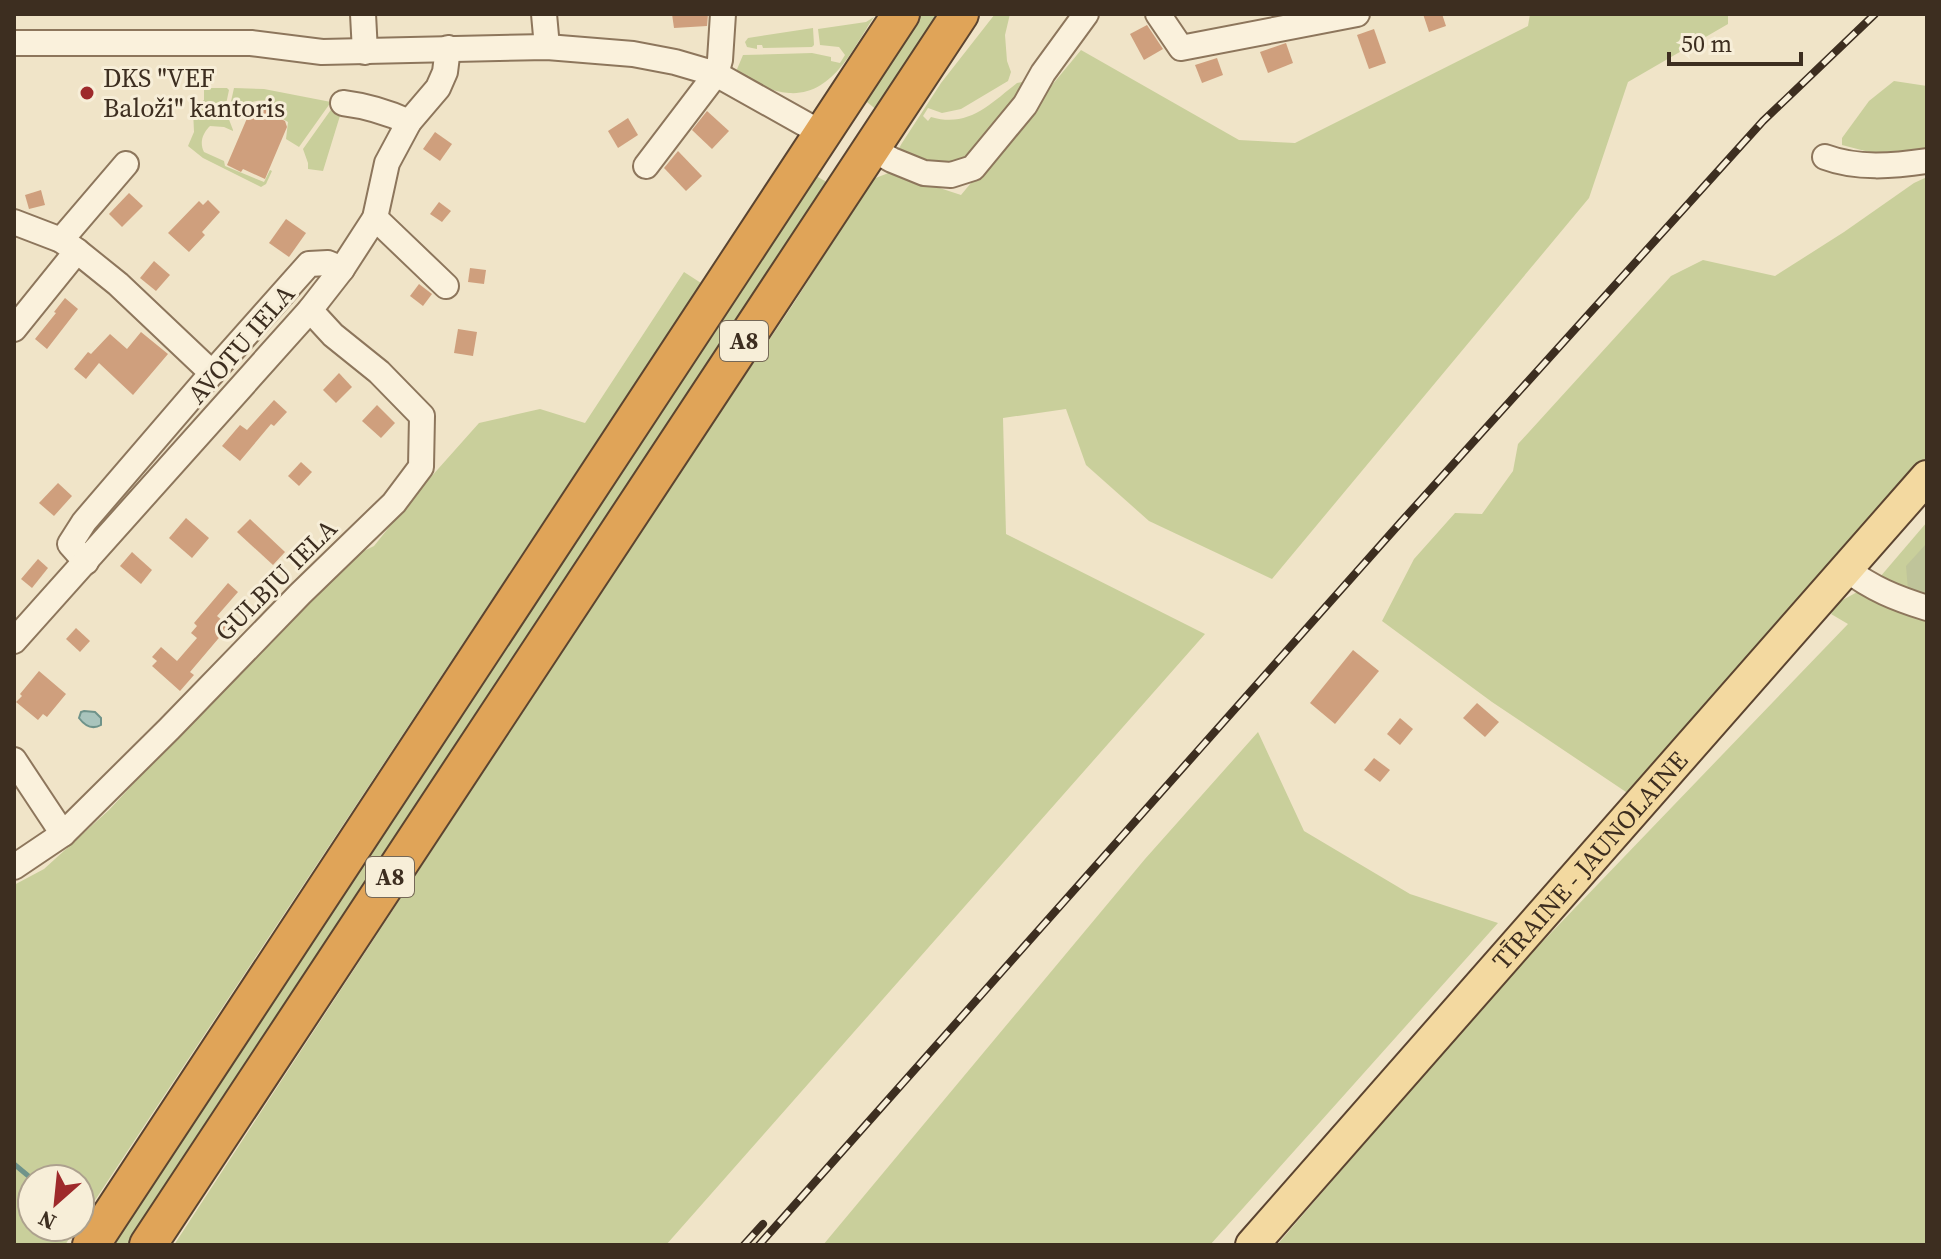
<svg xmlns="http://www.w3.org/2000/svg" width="1941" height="1259" font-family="'Source Serif 4',serif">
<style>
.green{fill:#c9cf9b}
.cemetery{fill:#bfc49a}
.water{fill:#a9c4bc;stroke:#6f938a;stroke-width:2}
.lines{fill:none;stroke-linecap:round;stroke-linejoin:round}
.stream{stroke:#6f938a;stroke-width:5}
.building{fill:#cf9f7d}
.minor-casing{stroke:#8d765c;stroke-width:28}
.major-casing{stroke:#5b4430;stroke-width:36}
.highway-casing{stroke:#5b4430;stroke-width:40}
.minor{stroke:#faf1dc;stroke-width:24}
.major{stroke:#f3d9a0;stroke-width:32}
.highway{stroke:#e0a458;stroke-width:36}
.rail-casing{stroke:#3d2e20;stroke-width:8}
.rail{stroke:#f7eed8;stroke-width:5;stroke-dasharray:15;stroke-linecap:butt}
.poi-dot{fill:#9e2a2b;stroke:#f7eed8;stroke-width:3}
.labels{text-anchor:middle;stroke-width:6;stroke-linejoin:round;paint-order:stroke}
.shield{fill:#f7eed8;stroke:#756857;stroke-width:2}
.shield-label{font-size:24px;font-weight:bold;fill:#3d2e20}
.poi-label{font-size:26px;fill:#3d2e20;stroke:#f7eed8;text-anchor:start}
.street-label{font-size:26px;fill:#3d2e20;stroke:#f7eed8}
</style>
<rect width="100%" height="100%" fill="#f0e4c8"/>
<!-- green -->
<g class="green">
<polygon points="917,14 942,14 878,111 862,98"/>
<path d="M 995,14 L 1010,14 L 1005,35 L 1007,61 L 1011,72 L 1008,81 L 961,109 L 942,113 L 928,108 L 923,116 L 928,121 L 931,117 C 968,128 989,105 1017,83 L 1022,82 L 1028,85 L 967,160 L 941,167 L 905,157 L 898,150 L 902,143 L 941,83 Z"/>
<polygon points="1530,14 1728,14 1728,24 1628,82 1589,198 1272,579 1149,521 1086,465 1066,409 1003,418 1006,534 1205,634 666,1245 174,1245 661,500 792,306 873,179 891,172 961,195 1081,50 1239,140 1295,143 1528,26"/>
<path d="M 874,17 C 853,48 833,96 789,93 C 771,92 751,81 735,74 L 743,55 L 812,53 L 831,57 L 831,61 L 840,63 L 845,55 L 839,47 L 820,45 L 818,29 L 866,22 Z"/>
<polygon points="813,28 814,45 812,47 763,48 762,45 757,45 757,49 747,47 745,42 748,38"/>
<polygon points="1894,81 1927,86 1927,151 1914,157 1869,152 1842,145 1842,138 1869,101"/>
<path d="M 204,88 L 227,88 L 229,90 L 225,109 L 233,130 L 233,131 L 224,127 L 210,126 C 203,133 199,142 204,152 L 224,161 L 225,166 L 264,182 L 270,170 L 272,171 L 266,184 L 261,187 L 203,158 L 188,146 L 194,132 L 193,110 L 204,100 Z"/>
<path d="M 234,88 L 264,89 L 331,102 L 299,147 L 286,139 L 288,122 L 271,112 L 269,101 C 258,100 249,100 244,111 L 231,108 L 230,106 Z"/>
<polygon points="335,104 343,106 323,171 308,169 308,163 303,149"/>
<polygon points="816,176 825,181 829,188 131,1245 108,1245 809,178"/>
<polygon points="1927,177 1927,458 1629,794 1492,702 1382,621 1414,559 1455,513 1482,514 1513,471 1518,444 1671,276 1703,260 1775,276 1844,232 1914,183"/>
<polygon points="684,272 701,283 80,1223 80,1179 32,1179 32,1227 77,1227 65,1245 14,1245 14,885 44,869 109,810 280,626 329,568 374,546 414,496 479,423 540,409 585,423"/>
<polygon points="1927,522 1927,596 1908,590 1880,577"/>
<polygon points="1859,591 1927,614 1927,1245 1277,1245 1497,989 1848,624 1831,614 1839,602"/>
<polygon points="1258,732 1304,831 1410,894 1498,923 1210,1245 823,1245 1145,859"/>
</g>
<!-- cemetery -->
<polygon class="cemetery" points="1927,543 1927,596 1908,590 1906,566"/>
<!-- water -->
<path class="water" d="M 84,711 L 95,712 L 101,718 L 101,725 C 92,730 85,726 79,718 L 81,712 Z"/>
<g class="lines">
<!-- stream -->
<polyline class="stream" points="14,1164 32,1179"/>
</g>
<!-- building -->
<g class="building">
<polygon points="672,14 708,14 707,26 674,28"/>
<polygon points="1423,14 1442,14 1446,26 1429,32"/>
<polygon points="1147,25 1163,49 1144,60 1130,34"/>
<polygon points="1374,29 1386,63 1369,69 1357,35"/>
<polygon points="1286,43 1293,63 1268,73 1260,52"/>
<polygon points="1217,58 1223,75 1202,83 1195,65"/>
<polygon points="259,103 268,107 271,114 285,121 287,127 265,179 243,169 241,172 227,165 248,116 250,107"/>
<polygon points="707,111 729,131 712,149 692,130"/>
<polygon points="628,118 638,135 618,148 608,131"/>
<polygon points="435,132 452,144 440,161 423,149"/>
<polygon points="678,151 702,176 686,191 664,168"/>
<polygon points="41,190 45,205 29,209 25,195"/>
<polygon points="129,193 143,206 122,227 109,214"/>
<polygon points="208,200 220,212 202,232 205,235 189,252 168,233 199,201 203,205"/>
<polygon points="439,202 451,211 442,222 430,214"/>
<polygon points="286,219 306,233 289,257 269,243"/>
<polygon points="154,261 170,275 156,291 140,278"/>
<polygon points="470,268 486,270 484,284 468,282"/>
<polygon points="419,284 432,294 423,306 410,296"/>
<polygon points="65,298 78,309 47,349 35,339 56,313 54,312"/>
<polygon points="458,329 477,332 473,356 454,353"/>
<polygon points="141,332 168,354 133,395 99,363 86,379 74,369 88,352 91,354 110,334 127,349"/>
<polygon points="339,373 352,387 336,403 323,390"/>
<polygon points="274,400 287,412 274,426 271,424 240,461 222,446 240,425 247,430"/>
<polygon points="377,405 395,423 381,438 362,421"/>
<polygon points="301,462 312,472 299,486 288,476"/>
<polygon points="58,483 72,496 54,516 39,503"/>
<polygon points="186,518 209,538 192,558 169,538"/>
<polygon points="250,519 285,552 273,565 237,532"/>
<polygon points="132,552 152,570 141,584 120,566"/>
<polygon points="38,559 48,568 32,588 21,579"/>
<polygon points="228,583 238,592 217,616 229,626 190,672 194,675 180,691 152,666 157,661 152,657 161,647 177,661 197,638 191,633 197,626 194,623"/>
<polygon points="76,628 90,641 80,652 66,639"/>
<polygon points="1353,650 1379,671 1335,724 1310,703"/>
<polygon points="39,671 66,694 47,717 43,714 38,720 16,702 22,696 20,694"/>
<polygon points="1477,703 1499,722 1485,737 1463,718"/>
<polygon points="1400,718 1413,729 1400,745 1387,734"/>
<polygon points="1374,758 1390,770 1380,782 1364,770"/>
</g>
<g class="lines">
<!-- minor casing -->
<g class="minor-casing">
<g id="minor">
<polyline points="363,14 365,52"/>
<polyline points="544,14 547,47"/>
<polyline points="1158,14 1181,48 1357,14"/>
<polyline points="14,43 251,43 322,52 547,47 633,54 675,62 716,74 823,134"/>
<path d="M 343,103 C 367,106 387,112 409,122"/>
<polyline points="872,149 892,160 924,173 951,175 973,168 1025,105 1043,73 1086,14"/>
<path d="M 1825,157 C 1857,169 1893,166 1927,161"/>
<polyline points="646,166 716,74 720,60 723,14"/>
<polyline points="375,218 446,286"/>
<polyline points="14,222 61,240 77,251 118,284 212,373"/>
<polyline points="61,240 126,164"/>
<polyline points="14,329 77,251"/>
<polyline points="86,562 70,544 84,522 212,373 309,264 328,263 342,269"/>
<path d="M 1846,569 C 1873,589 1895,598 1927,608"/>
<polyline points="14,641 310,310 342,269 375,218 387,163 409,122 438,88 445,72 448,48"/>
<polyline points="14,760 63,834"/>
<polyline points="14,867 63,834 169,729 300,594 394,503 421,467 422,416 379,372 333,335 310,310"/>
</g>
</g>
<!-- major casing -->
<g class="major-casing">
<g id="major">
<path id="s1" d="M 1252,1245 L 1927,477"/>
</g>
</g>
<!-- highway casing -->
<g class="highway-casing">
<g id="highway">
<polyline points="91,1245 901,14"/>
<polyline points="148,1245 960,14"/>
</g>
</g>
<!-- minor -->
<use href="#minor" class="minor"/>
<!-- major -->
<use href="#major" class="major"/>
<!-- highway -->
<use href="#highway" class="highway"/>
<!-- rail casing -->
<g class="rail-casing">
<g id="rail">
<polyline points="744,1245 763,1224"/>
<polyline points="759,1245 1401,522 1763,121 1875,14"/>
</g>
</g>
<!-- rail -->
<use href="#rail" class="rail"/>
</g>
<!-- markers -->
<circle class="poi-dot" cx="87" cy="93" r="8"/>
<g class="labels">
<!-- shield labels -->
<g class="shield">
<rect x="720" y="321" width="48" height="40" rx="6"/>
<rect x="366" y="857" width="48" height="40" rx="6"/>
</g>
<g class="shield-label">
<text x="744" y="349">A8</text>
<text x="390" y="885">A8</text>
</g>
<!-- poi labels -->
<g class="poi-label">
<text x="103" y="87">DKS "VEF<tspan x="103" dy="30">Baloži" kantoris</tspan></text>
</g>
<!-- street labels -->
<g class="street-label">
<text transform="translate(241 344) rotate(-49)" y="9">AVOTU IELA</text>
<text transform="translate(276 580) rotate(-45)" y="9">GULBJU IELA</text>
<text dy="9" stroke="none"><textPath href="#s1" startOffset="512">TĪRAINE - JAUNOLAINE</textPath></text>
</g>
</g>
<!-- border -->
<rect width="1941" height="1259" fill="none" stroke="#3d2e20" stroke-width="32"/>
<!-- north arrow -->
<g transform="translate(56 1203) rotate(207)"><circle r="38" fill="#f7eed8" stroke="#ada18e" stroke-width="2"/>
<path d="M0-6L14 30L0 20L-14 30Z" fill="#9e2a2b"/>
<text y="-12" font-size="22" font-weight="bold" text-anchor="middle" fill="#3d2e20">N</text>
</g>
<!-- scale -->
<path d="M1669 52v12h132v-12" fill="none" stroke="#3d2e20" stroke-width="4"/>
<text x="1681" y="52" font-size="24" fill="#3d2e20" stroke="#f7eed8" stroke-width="6" paint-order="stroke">50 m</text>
</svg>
